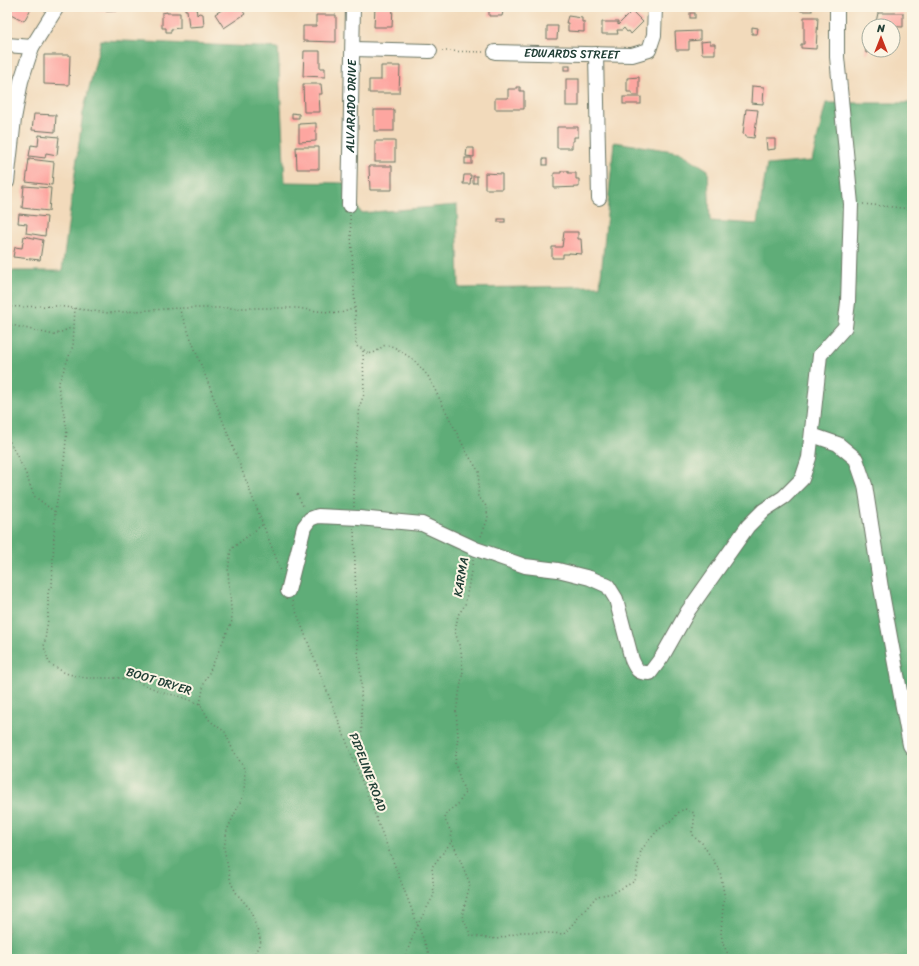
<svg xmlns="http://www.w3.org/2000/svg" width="919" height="966" font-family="Sriracha,sans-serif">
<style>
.forest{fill:#5ead78;stroke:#3e7556}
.building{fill:#fda6a0}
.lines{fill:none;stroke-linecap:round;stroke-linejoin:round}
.minor-casing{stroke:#697463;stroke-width:16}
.path{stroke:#697463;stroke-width:1.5;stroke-dasharray:1 3;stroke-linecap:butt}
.minor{stroke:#fff;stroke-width:14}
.labels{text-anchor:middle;stroke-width:4;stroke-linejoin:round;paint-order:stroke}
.street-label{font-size:12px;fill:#1f3d34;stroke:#fcf5e5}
</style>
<rect width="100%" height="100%" fill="#fcf5e5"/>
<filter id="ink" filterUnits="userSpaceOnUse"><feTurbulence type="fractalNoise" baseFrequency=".025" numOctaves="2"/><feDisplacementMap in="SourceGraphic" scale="8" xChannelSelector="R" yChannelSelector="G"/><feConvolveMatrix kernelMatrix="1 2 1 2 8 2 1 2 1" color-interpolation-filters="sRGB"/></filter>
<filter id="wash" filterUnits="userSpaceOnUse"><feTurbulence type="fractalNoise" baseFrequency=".012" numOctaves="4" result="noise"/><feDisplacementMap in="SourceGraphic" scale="16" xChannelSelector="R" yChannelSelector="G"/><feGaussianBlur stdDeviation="0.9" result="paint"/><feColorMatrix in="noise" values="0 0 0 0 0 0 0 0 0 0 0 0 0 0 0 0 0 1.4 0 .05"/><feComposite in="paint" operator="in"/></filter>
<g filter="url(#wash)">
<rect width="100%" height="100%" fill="#f2dabb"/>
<!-- forest -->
<polygon class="forest" points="101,40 278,48 285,182 344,183 361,213 457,205 459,288 600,286 614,142 680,152 708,170 710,221 757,224 767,165 812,161 826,103 912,103 912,959 7,959 7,271 62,271 83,113"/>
<g id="blocks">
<!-- building -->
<g class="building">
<polygon points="8,7 32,7 24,21 7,12"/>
<polygon points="93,7 116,7 116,11 93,10"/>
<polygon points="185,7 196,7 197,15 199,13 203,14 204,26 189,27 187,10 185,10"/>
<polygon points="229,7 240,7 245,14 224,28 215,14 225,8 226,10"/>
<polygon points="375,7 393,7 392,27 374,27"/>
<polygon points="489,7 504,7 502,16 489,16"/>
<rect x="711" y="7" width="14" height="3"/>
<rect x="801" y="7" width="11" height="4"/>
<polygon points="632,11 643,22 631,34 629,31 627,32 624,28 622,30 617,30 618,34 602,34 602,22 618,22 618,25"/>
<polygon points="167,12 167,13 180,13 180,28 171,29 171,32 166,32 166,28 162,28 162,13"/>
<rect x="690" y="13" width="5" height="5"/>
<polygon points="878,13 903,13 903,27 878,26 878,22 876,22"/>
<polygon points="316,15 336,15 336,42 303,41 303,26 316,26"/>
<polygon points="568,16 582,18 582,22 584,22 584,32 568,31 568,23 566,23"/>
<polygon points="804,17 818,17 816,49 801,48 801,44 804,44"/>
<polygon points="547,26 558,26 557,39 547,39"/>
<polygon points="752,27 758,28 757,34 752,34"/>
<polygon points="700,31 700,40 689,41 689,50 676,50 675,32"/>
<polygon points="710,41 710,44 715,44 715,54 702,54 701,42"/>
<polygon points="865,47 869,47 869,52 866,53"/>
<polygon points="877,50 884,50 883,54 876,53"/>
<polygon points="304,51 320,51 320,68 325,68 325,77 303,76"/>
<polygon points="44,55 70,55 69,85 44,84"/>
<polygon points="381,66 400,66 399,93 369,93 369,80 381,80"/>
<rect x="564" y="66" width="6" height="4"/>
<polygon points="639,77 639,95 632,95 632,92 627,92 627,78"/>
<rect x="566" y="79" width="13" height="27"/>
<polygon points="303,84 321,84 322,94 319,94 320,112 304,112"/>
<polygon points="752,86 764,87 763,104 751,103"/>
<polygon points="516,87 520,87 520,91 524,91 524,109 495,109 495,98 508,98 508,89 516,89"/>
<rect x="623" y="97" width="18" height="7"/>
<polygon points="746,109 758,110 754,138 746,137 746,135 743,134"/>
<rect x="374" y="110" width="20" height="21"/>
<polygon points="292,113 299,114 299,118 292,118"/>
<polygon points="34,114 56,115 55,132 32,130"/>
<polygon points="316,123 316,141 299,142 299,124"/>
<polygon points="557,127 578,127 578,137 574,137 574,141 572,141 572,148 557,148"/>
<polygon points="39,135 59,137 57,155 46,153 45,158 29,156 31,145 38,146"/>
<polygon points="766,139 775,139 775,149 767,150"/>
<rect x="375" y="141" width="20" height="21"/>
<polygon points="296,147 319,147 319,169 297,169"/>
<polygon points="467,148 474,148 474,157 466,156"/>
<rect x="465" y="158" width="7" height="6"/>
<polygon points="29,159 54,162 52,185 26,182"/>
<rect x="543" y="159" width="4" height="6"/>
<polygon points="369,166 392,166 392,190 370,190"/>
<polygon points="561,171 568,171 568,173 576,173 576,179 579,179 579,187 554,188 554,173 561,173"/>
<polygon points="485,173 502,174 502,189 485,189"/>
<polygon points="464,175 471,175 470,184 463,184"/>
<rect x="473" y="176" width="4" height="7"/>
<polygon points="24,186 51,188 49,211 22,208"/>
<polygon points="19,214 47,217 45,236 26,233 27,224 18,223"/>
<rect x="498" y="219" width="7" height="3"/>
<polygon points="564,232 578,232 578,239 581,239 582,254 569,253 569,254 563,254 563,258 552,258 552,247 562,247"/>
<polygon points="24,236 43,240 40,260 13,257 15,247 22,248"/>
</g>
</g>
</g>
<g filter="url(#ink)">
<use href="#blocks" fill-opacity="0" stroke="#697463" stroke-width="1"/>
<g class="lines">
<!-- minor casing -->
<g class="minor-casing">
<g id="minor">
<polyline points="7,45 32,47"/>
<polyline points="353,49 430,51"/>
<path id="s1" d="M 495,52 L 632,55 L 649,50 L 654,35 L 655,7"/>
<polyline points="596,54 599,198"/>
<polyline points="7,182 14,119 21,81 32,47 57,7"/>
<path id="s2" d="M 349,205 L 353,7"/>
<polyline points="812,435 838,444 856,459 865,485 881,588 910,745 912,748"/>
<path d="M 288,591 L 304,527 L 310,519 L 318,516 L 359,518 L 422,524 L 476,549 L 525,566 L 558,570 L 590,578 L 608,586 L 616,599 L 632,660 C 637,671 638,673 650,673 L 662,657 L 688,611 L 748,526 L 764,510 L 784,497 L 802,479 L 809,458 L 820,355 L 845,327 L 848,302 L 851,204 L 837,57 L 837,7"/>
</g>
</g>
<!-- path -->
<g class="path">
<polyline points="442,51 484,52"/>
<polyline points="863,204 912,209"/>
<polyline points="350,215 355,308 356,346 363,349 368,354 376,352 383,346 387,345 394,347 414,360 428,376 467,453 479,472 478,496 486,506 488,518 480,539"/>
<polyline points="7,307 57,306 108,313 179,308 297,308 317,311 341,313 355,308"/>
<polyline points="179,308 281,571"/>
<polyline points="7,324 54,335 73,327"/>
<polyline points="7,439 10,442 26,474 34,496 55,512 52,585 48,591 48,619 44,647 49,663 65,673 85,678 120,678 135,681 164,693 179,696 200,704 210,721 225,732 232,748 245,770 244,794 227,830 224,848 231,883 237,894 250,909 261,941 252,959"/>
<polyline points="297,494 304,508"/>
<polyline points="354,507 354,466 360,405 364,394 363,349"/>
<polyline points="55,512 64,462 67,429 58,385 73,346 75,308"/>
<polyline points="354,528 357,641 361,678 362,749 355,760"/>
<polyline points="292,601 431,959"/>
<polyline points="200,704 204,684 232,621 228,571 231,549 262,525"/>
<polyline points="452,841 470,884 462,916 471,936 497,939 521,932 535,932 564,934 597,896 613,893 635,881 641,850 657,831 673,819 680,811 685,809 694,813 694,823 692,832 694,837 702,843 720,871 724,894 721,933 723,944 728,954 729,959"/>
<polyline points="404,959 418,924 434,895 432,867 452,841 451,832 445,820 446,813 458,804 465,793 455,764 458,736 456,712 463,671 461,651 455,632 458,615 465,605 473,560"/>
</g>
<!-- minor -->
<use href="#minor" class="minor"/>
</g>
</g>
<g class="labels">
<!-- street labels -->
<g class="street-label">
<text dy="4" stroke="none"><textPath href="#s1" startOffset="77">EDWARDS STREET</textPath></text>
<text dy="4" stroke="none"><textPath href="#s2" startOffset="99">ALVARADO DRIVE</textPath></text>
<text transform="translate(461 577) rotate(-80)" y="4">KARMA</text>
<text transform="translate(159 681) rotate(17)" y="4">BOOT DRYER</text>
<text transform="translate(368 772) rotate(69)" y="4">PIPELINE ROAD</text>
</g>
</g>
<!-- margin -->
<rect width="919" height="966" fill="none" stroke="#fcf5e5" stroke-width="24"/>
<!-- north arrow -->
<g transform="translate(881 38)"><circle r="19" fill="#fcf5e5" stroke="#a4ab9e"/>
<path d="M0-3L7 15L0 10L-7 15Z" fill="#c8321e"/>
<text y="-6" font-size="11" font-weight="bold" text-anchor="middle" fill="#1f3d34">N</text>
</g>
</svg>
